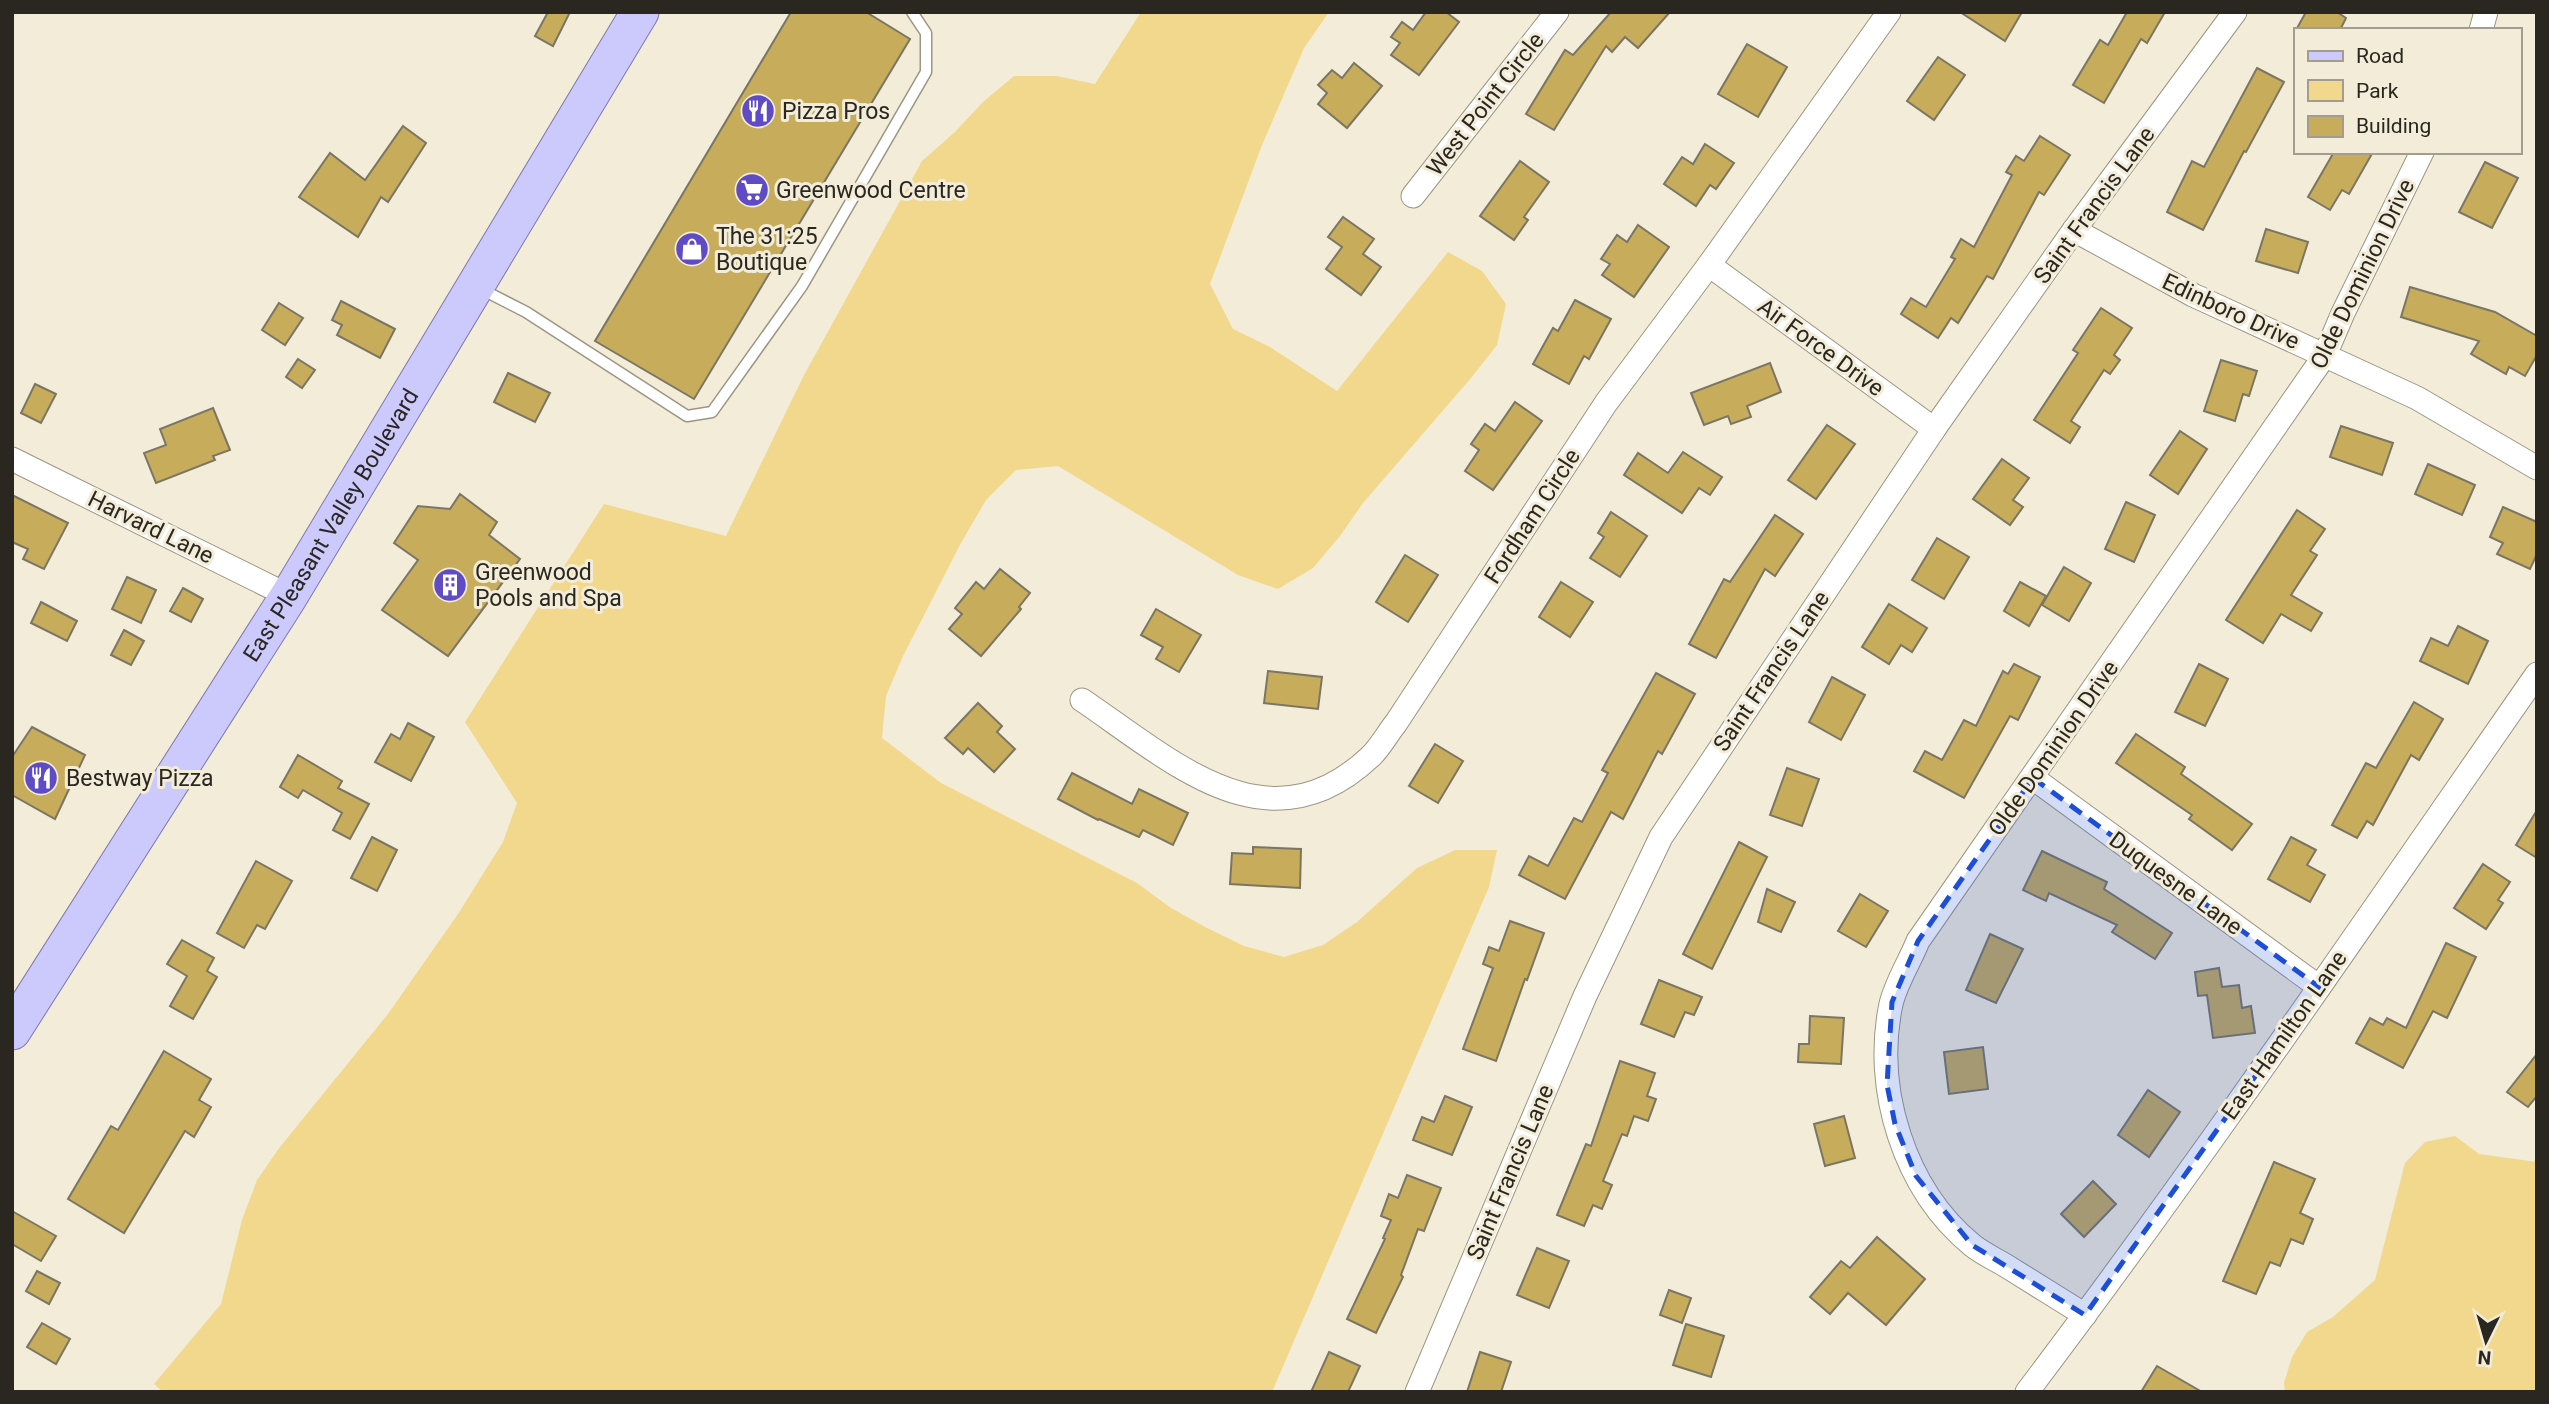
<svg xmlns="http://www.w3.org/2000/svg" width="2549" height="1404" font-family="Roboto,sans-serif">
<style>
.green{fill:#f2d88c}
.building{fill:#c6ac5b;stroke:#7b7664;stroke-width:2}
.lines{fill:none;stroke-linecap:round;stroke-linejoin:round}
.service-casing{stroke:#9b9583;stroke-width:13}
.minor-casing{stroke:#9b9583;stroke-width:25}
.primary-casing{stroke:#7d79ae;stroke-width:39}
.service{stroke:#fff;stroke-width:10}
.minor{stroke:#fff;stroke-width:23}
.primary{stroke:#ccc9fc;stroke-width:37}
.marked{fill:#1d4ed8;fill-opacity:0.2;stroke:#1d4ed8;stroke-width:5;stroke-dasharray:14 9;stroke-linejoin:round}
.labels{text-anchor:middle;stroke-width:6;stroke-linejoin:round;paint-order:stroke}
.street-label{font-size:23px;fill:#2a2720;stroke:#f2ecd8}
.poi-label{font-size:23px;fill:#2a2720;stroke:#f2ecd8;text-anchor:start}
</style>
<rect width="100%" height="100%" fill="#f2ecd8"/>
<!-- green -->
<g class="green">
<polygon points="1141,12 1329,12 1304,48 1262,145 1210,284 1233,329 1270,347 1337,391 1448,252 1482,271 1506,304 1497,345 1471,378 1363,503 1340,536 1313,568 1278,589 1238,575 1058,466 1016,470 986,500 961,543 903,656 886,696 882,738 941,783 1137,883 1171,908 1207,928 1244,946 1284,957 1323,945 1357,922 1417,868 1455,850 1497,850 1489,887 1272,1392 163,1392 154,1384 221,1304 242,1220 257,1180 280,1147 388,1014 458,914 503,842 517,803 465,722 604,504 726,536 803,377 922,161 955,132 983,102 1014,76 1056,76 1095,84"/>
<polygon points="2455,1136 2479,1154 2537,1162 2537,1392 2285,1392 2284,1383 2292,1357 2307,1332 2333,1317 2375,1280 2405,1163 2425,1142"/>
</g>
<!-- building -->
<g class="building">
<polygon points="548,12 570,12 553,46 535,36"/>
<polygon points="791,12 866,12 910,39 694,399 595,341"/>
<polygon points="1426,12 1446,12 1459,22 1419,75 1391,55 1400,43 1391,37 1402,22 1413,30"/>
<polygon points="1611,12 1670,12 1638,48 1625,37 1612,52 1606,46 1554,130 1526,114 1565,50 1573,55"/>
<polygon points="1960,12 2022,12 2005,41"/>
<polygon points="2127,12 2165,12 2147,43 2141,39 2104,103 2073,85 2100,40 2108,45"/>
<polygon points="2306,12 2337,12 2346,18 2340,30 2296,30"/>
<polygon points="1747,44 1787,67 1758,117 1718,94"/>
<polygon points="1938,57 1965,75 1934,120 1907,101"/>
<polygon points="1354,63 1382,86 1347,128 1318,104 1327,93 1318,85 1332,70 1342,78"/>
<polygon points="2257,68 2284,82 2246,152 2244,151 2203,230 2167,212 2192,161 2204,167"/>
<polygon points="403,126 426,143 388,202 381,197 358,237 299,197 330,153 365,180"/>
<polygon points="2040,136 2070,155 2044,195 2039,192 1993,279 1987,276 1958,323 1951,318 1938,338 1901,314 1911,298 1926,307 1955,259 1951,257 1961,239 1974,247 2012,175 2006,172 2016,156 2024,161"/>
<polygon points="1705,144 1734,163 1716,189 1710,185 1696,206 1664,184 1682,157 1693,164"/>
<polygon points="2334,152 2373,152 2349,194 2342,190 2330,210 2308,197"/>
<polygon points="1520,161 1549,182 1524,217 1528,220 1514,240 1480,216"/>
<polygon points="2485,162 2518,178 2492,228 2459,212"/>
<polygon points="1343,217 1374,239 1363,254 1381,267 1361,295 1326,269 1342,247 1328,237"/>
<polygon points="1638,225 1669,247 1634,297 1602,275 1610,264 1601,259 1617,235 1627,242"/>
<polygon points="2266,229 2308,242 2298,273 2256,261"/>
<polygon points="2410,287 2495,312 2537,336 2537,355 2525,376 2509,367 2506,374 2471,354 2479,341 2401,317"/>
<polygon points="1575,300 1611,319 1589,359 1584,356 1569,384 1533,364 1553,328 1558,331"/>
<polygon points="341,301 395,329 380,358 337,335 342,325 332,320"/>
<polygon points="279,303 303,318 285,345 262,330"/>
<polygon points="2101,308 2132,328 2114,355 2120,360 2110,374 2104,370 2071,421 2080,427 2070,443 2034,420 2078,353 2073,350"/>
<polygon points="298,359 315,370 302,388 286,377"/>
<polygon points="2221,360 2257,371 2249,396 2243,394 2235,421 2204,411"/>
<polygon points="1770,363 1781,392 1747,406 1751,417 1731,424 1728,416 1704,425 1691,393"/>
<polygon points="508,373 550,393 535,422 494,402"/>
<polygon points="35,384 56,394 41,423 21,413"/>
<polygon points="1515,402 1542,421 1493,490 1465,471 1479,450 1471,444 1485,424 1495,431"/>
<polygon points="213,408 230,450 213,456 215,460 156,483 144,453 166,445 160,429"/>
<polygon points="1827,425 1855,444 1816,499 1788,480"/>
<polygon points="2341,426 2393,443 2382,475 2330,457"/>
<polygon points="2180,431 2207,449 2178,494 2150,475"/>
<polygon points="1683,452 1722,477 1710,495 1699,488 1682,513 1624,475 1638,453 1668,473"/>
<polygon points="2002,459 2029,478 2013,500 2023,507 2010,525 1973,499"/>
<polygon points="2428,464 2475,485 2462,515 2415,494"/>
<polygon points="460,494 497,522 489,535 520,559 448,656 382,610 418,560 394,543 418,506 450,509"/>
<polygon points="12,495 68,523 44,569 23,559 28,549 12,542"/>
<polygon points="2126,502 2155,515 2134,562 2105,549"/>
<polygon points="2503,507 2537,522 2537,554 2530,569 2497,554 2503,543 2490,537"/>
<polygon points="2297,510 2325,529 2310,551 2317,555 2291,595 2322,613 2311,631 2281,614 2263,643 2226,620"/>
<polygon points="1611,512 1647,536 1620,577 1590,558 1604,537 1598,533"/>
<polygon points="1775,515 1803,534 1775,576 1765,569 1716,658 1689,644 1724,579 1730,582"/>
<polygon points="1937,538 1969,557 1944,599 1912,580"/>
<polygon points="1405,555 1438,575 1408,622 1376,602"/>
<polygon points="2064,567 2091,583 2069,621 2042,605"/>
<polygon points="1000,569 1030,593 1019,607 1021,609 981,656 949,629 962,614 955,608 976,582 984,589"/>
<polygon points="127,577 156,590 141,623 112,609"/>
<polygon points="1561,582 1593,602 1570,637 1539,617"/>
<polygon points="2020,582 2046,596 2029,626 2004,611"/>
<polygon points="183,588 203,599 191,622 170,611"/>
<polygon points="41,602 77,621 67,641 31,623"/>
<polygon points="1889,604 1927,628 1912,652 1901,645 1889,664 1862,647"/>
<polygon points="1156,609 1201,635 1179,672 1156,659 1163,647 1141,635"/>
<polygon points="2458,626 2488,641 2468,684 2420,661 2431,638 2448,646"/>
<polygon points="124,630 144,641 131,665 111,655"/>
<polygon points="2014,664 2040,677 2018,720 2010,716 1964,798 1914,771 1925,751 1942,760 1964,720 1976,726 2003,671 2008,674"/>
<polygon points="2199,664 2228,679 2205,726 2175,712"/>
<polygon points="1268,671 1322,677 1318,709 1264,703"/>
<polygon points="1656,673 1695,694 1662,754 1658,751 1623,819 1611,812 1565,899 1519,875 1529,856 1548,866 1574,818 1582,822 1608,773 1602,770"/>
<polygon points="1832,677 1865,695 1841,740 1809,722"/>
<polygon points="2414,702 2443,719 2419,760 2411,755 2373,825 2367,821 2357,838 2332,825 2366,763 2376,768"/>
<polygon points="978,703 1002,726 997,732 1015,749 994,772 968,748 963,754 945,738"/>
<polygon points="408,723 434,737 411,781 375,762 391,734 400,739"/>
<polygon points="32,727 85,755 55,819 12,795 12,757"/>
<polygon points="2136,734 2185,767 2181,774 2252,824 2232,850 2189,819 2192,815 2116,763"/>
<polygon points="1435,744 1463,761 1438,803 1409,786"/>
<polygon points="298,755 342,781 338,788 369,804 350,839 333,830 342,813 303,790 298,798 280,787"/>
<polygon points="1787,768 1819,779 1802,826 1770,815"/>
<polygon points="1072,773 1132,804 1139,789 1188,813 1173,845 1143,830 1139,837 1099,819 1098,820 1058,799"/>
<polygon points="2537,810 2537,858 2516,845"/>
<polygon points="372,837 397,850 377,891 351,878"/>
<polygon points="2291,837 2316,850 2307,865 2325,875 2310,902 2268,879"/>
<polygon points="1739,842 1767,857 1712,969 1683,954"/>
<polygon points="1253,847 1301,849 1300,888 1230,884 1232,853 1253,854"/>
<polygon points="2042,851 2107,882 2104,889 2172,933 2155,959 2112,932 2117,925 2049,893 2046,901 2023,890"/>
<polygon points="256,861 292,881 265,929 257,925 244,948 217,933"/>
<polygon points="2483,864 2510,882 2498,900 2503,903 2486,929 2454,908"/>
<polygon points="1767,889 1795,902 1781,932 1758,922"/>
<polygon points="1860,894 1888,911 1866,947 1838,931"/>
<polygon points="1510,921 1544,933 1527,980 1525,979 1496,1061 1463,1049 1493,968 1483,964 1489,947 1499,951"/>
<polygon points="1990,934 2023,949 1996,1003 1966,990"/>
<polygon points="182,940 214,958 207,971 217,977 193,1019 170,1006 187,976 167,964"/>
<polygon points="2446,943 2476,957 2447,1018 2433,1011 2403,1068 2356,1043 2370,1018 2383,1025 2387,1018 2406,1028"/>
<polygon points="2219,968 2222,987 2239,985 2242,1008 2251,1006 2255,1033 2213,1038 2207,995 2198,996 2195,972"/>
<polygon points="1659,980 1702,997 1694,1015 1685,1012 1674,1037 1641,1024"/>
<polygon points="1810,1016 1844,1018 1841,1064 1798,1062 1799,1044 1809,1044"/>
<polygon points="1983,1047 1988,1089 1949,1094 1944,1052"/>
<polygon points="164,1051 211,1079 199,1100 211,1107 194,1137 185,1131 124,1233 68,1199 111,1126 118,1130"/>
<polygon points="2537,1054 2537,1096 2528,1107 2507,1092"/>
<polygon points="1620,1061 1655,1073 1647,1096 1656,1099 1648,1121 1634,1116 1627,1136 1622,1134 1603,1181 1612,1185 1602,1209 1593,1205 1584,1226 1557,1215 1586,1144 1591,1146"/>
<polygon points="2148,1090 2180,1112 2149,1157 2118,1135"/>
<polygon points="1445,1096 1472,1107 1452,1155 1413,1140 1422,1117 1434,1122"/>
<polygon points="1844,1116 1855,1158 1825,1166 1814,1124"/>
<polygon points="2274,1162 2315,1179 2300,1213 2313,1219 2303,1244 2291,1239 2280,1266 2270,1262 2256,1294 2223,1281"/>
<polygon points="1407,1175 1441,1188 1424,1231 1418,1229 1401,1275 1403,1277 1376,1333 1347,1319 1385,1239 1383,1238 1391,1220 1381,1216 1389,1194 1398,1198"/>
<polygon points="2093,1181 2116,1204 2084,1237 2061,1214"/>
<polygon points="12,1211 56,1236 41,1261 12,1244"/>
<polygon points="1877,1237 1925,1279 1886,1325 1848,1293 1830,1314 1810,1297 1841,1261 1850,1268"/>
<polygon points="1537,1248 1569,1261 1549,1308 1517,1295"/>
<polygon points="37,1271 60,1283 49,1304 26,1291"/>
<polygon points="1669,1290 1691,1298 1682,1323 1660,1315"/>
<polygon points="42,1323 70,1339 56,1364 27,1347"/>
<polygon points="1686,1324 1724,1336 1711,1377 1673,1365"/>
<polygon points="1329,1352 1360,1366 1348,1392 1311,1392"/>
<polygon points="1480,1352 1511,1362 1501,1392 1467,1392"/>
<polygon points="2157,1366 2202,1392 2141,1392"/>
</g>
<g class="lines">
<!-- service casing -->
<g class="service-casing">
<polyline id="service" points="481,289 526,312 687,416 712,412 802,286 926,72 926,33 912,12"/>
</g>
<!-- minor casing -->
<g class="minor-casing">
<g id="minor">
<polyline points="2481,30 2486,12"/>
<polyline points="1413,196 1557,12"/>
<polyline points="2074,230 2193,295 2417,398 2537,468"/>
<polyline points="1709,265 1934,429"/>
<polyline points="12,459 289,596"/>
<path d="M 1082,700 C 1171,760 1268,853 1370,757 C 1380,748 1387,734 1396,723 L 1606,403 L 1709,265 L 1889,12"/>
<polyline points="2033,778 2319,987"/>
<path d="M 2085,1315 C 2059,1299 2034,1283 2008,1267 C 1997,1260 1983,1254 1972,1245 C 1904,1189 1873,1089 1891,1004 C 1896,983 1910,961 1918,941 L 2325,355 L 2343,313 L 2422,152"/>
<polyline points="1417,1392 1585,996 1661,837 1934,429 2074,230 2235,12"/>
<path d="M 2027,1392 C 2204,1158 2369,915 2537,674"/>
</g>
</g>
<!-- primary casing -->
<g class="primary-casing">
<g id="primary">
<path id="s1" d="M 12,1031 L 289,596 L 640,12"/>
</g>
</g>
<!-- service -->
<use href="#service" class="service"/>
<!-- minor -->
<use href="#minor" class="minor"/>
<!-- primary -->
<use href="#primary" class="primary"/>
</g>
<!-- marked area -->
<path class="marked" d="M 2033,778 L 2319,987 L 2085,1315 L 1972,1245 L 1916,1176 L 1895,1124 L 1887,1085 L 1892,1002 L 1918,941 Z"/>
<!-- icons -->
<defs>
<g id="restaurant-disc" transform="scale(1.75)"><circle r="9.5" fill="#5f4bc4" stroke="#f2ecd8"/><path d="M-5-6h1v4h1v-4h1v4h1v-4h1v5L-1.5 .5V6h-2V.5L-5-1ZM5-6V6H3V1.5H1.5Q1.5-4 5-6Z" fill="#fff"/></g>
<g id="supermarket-disc" transform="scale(1.75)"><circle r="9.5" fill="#5f4bc4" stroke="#f2ecd8"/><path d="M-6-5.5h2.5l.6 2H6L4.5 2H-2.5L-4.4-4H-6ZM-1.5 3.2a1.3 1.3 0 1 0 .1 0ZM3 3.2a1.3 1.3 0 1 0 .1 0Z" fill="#fff"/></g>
<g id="shop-disc" transform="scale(1.75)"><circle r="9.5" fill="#5f4bc4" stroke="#f2ecd8"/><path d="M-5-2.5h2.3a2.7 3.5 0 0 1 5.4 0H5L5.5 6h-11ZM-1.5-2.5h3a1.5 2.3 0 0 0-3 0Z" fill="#fff"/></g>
<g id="building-disc" transform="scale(1.75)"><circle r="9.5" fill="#5f4bc4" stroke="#f2ecd8"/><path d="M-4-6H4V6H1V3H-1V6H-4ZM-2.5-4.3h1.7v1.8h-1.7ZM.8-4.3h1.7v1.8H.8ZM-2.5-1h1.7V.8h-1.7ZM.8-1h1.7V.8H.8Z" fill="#fff"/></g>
</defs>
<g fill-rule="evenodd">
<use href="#restaurant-disc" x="758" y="111"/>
<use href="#supermarket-disc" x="752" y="190"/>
<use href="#shop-disc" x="692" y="249"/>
<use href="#building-disc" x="450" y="585"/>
<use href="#restaurant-disc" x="41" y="778"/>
</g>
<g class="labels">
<!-- street labels -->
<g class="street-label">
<text transform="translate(1485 104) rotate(-52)" y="8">West Point Circle</text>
<text transform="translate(2094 205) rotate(-54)" y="8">Saint Francis Lane</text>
<text transform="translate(2362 274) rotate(-64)" y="8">Olde Dominion Drive</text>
<text transform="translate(2231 311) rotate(25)" y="8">Edinboro Drive</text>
<text transform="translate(1821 347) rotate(36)" y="8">Air Force Drive</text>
<text transform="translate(1532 516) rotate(-57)" y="8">Fordham Circle</text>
<text dy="8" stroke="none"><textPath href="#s1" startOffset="598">East Pleasant Valley Boulevard</textPath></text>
<text transform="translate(151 527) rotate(26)" y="8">Harvard Lane</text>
<text transform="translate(1771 671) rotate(-56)" y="8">Saint Francis Lane</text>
<text transform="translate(2053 748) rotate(-55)" y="8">Olde Dominion Drive</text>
<text transform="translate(2176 883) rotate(36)" y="8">Duquesne Lane</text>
<text transform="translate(2284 1035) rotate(-55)" y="8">East Hamilton Lane</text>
<text transform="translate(1510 1172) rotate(-67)" y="8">Saint Francis Lane</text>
</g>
<!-- poi labels -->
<g class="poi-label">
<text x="782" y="119">Pizza Pros</text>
<text x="776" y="198">Greenwood Centre</text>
<text x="716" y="244">The 31:25<tspan x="716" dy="26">Boutique</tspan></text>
<text x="475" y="580">Greenwood<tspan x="475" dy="26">Pools and Spa</tspan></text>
<text x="66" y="786">Bestway Pizza</text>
</g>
</g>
<!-- border -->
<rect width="2549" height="1404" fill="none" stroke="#2a2720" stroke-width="28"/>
<!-- legend -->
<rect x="2294" y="28" width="228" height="126" fill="#f2ecd8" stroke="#a29d8e" stroke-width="2"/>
<rect x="2308" y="51" width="35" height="10" fill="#ccc9fc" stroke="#a29d8e" stroke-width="2"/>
<text x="2356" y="63" font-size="21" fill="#2a2720">Road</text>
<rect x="2308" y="80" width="35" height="21" fill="#f2d88c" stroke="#a29d8e" stroke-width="2"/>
<text x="2356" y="98" font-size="21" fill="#2a2720">Park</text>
<rect x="2308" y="116" width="35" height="21" fill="#c6ac5b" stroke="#a29d8e" stroke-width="2"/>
<text x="2356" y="133" font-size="21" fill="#2a2720">Building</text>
<!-- north arrow -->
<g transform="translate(2486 1341) rotate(185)" stroke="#f2ecd8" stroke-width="5" paint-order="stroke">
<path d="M0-5L12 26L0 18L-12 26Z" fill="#2a2720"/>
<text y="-10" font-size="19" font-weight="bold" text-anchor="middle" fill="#2a2720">N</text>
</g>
</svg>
